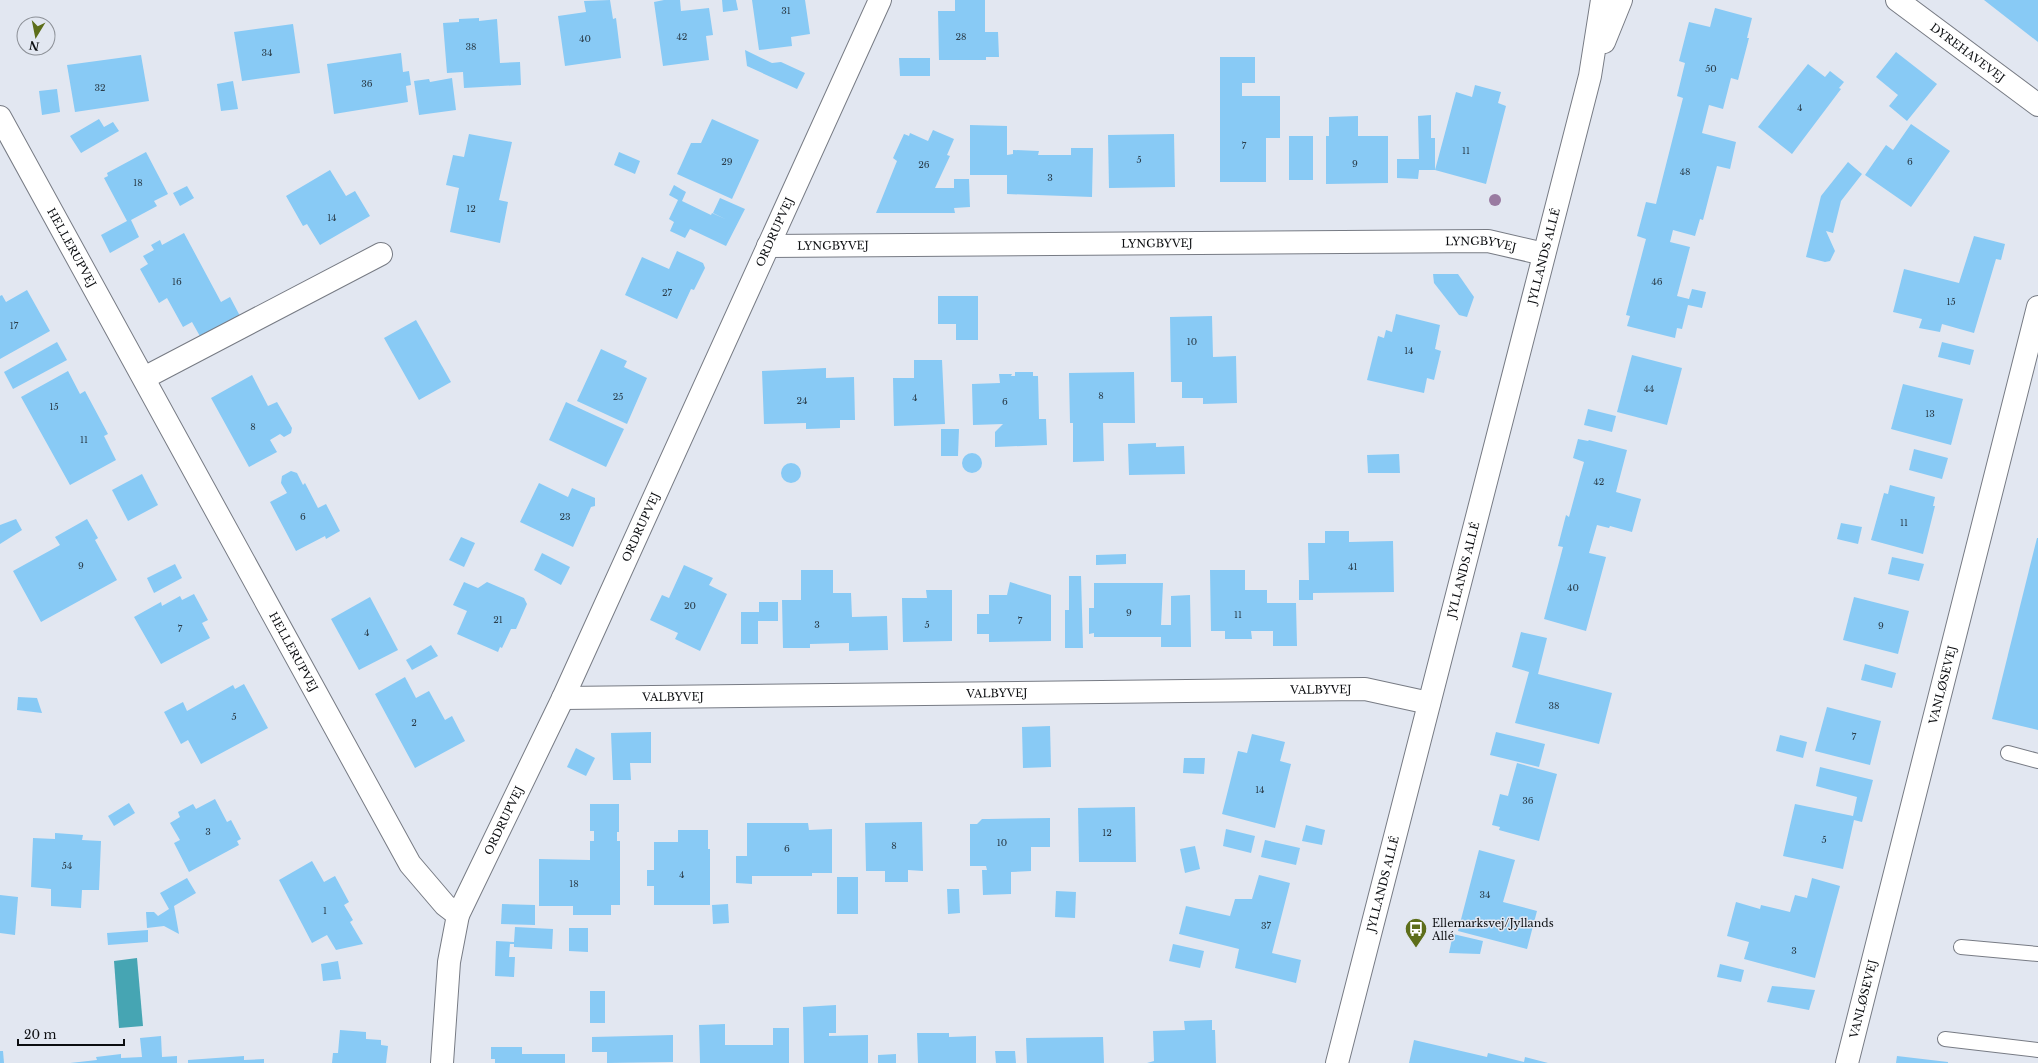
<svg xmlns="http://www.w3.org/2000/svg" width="2038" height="1063" font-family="'Libre Baskerville',serif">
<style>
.water{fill:#46a5b3}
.building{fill:#88caf5}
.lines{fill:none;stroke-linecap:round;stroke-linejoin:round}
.service-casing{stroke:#777b84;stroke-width:16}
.minor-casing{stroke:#777b84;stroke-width:24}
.tertiary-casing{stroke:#777b84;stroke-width:24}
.service{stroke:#fff;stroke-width:14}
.minor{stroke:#fff;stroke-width:22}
.tertiary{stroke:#fff;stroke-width:22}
.tree{fill:#997ba1}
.labels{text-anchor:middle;stroke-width:3;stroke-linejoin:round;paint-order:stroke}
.number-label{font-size:9px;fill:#2b3d4a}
.street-label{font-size:11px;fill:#0c0e11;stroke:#e2e7f1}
.poi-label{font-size:11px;fill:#0c0e11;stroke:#e2e7f1;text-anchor:start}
</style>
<rect width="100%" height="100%" fill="#e2e7f1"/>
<!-- water -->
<polygon class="water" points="137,958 143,1026 119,1028 114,961"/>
<!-- building -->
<g class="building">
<polygon points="610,0 613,19 616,18 621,58 565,66 558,16 586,12 584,1"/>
<polygon points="664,0 680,0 681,11 709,8 713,35 706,36 709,60 663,66 654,2"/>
<polygon points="722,0 736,0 738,10 723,12"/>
<polygon points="752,0 805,0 810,34 791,37 792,46 759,50"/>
<polygon points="955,0 985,0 985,32 998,32 999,57 986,57 986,60 939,60 938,11 955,11"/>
<polygon points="1984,0 2038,0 2038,42"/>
<polygon points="1715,8 1752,18 1747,38 1749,38 1738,80 1731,78 1723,109 1709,105 1702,133 1736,142 1730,169 1717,166 1703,220 1700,219 1695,236 1673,230 1670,242 1690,247 1677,296 1689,299 1692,289 1706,292 1702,308 1688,305 1682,329 1677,328 1675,338 1627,326 1630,316 1626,315 1646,239 1637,236 1646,202 1656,204 1683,98 1677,96 1685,63 1679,61 1689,22 1710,27"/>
<polygon points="479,18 479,21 497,19 500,63 520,62 521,85 464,88 463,72 447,73 443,23 459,22 459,19"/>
<polygon points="293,24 300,73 242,81 234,32"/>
<polygon points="745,50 772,63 781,62 805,73 797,89 747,66"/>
<polygon points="1896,52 1937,84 1907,121 1889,106 1898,95 1876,77"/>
<polygon points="401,53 403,72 409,71 411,85 406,86 408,102 334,114 327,64"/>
<polygon points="141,55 149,101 75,112 67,65"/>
<polygon points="1220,57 1255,57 1255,83 1242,83 1242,96 1280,96 1280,138 1266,138 1266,182 1220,182"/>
<polygon points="899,58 930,58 930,76 900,76"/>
<polygon points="1808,64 1825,77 1830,71 1844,82 1839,88 1841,89 1792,154 1758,127"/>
<polygon points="452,78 456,110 419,115 414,81 429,79 430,82"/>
<polygon points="233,81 238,109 221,111 217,84"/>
<polygon points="1475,85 1501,92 1498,103 1506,106 1486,184 1435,170 1456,92 1472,97"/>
<polygon points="57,89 60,112 42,115 39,91"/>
<polygon points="1431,115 1431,138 1435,138 1435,170 1419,170 1418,179 1397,178 1397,159 1419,159 1418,116"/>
<polygon points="1358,116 1358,136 1388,136 1388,183 1326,184 1326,136 1329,136 1329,117"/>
<polygon points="99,119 104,127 113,122 119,131 81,153 70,136"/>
<polygon points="712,119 759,140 732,199 677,174 691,143 701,143"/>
<polygon points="1911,124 1950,151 1911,207 1865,175 1886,145 1893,150"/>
<polygon points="970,125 1007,126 1007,155 1013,154 1013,150 1039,151 1038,155 1071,155 1071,148 1093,148 1092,197 1007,194 1007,175 970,175"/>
<polygon points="933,130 954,139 947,155 950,156 935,188 954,188 954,179 969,179 970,207 954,208 955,213 876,213 897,161 893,158 904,134 909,136 910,133 928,141"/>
<polygon points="469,134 512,142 499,200 508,202 500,243 450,232 459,188 446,185 453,155 464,157"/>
<polygon points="1174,134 1175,187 1109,188 1108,135"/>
<rect x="1289" y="136" width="24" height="44"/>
<polygon points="146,152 168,194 154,201 157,206 131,220 139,237 110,253 101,235 127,221 104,178 108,176 107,173"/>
<polygon points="619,152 640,161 635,174 614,165"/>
<polygon points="1848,162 1862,174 1841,201 1833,233 1826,231 1835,251 1830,261 1825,262 1806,257 1821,196"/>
<polygon points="330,170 346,196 355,191 370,216 320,245 307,224 303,226 286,196"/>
<polygon points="674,185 686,192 682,201 711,215 712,213 725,219 713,213 720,198 745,209 726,246 690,229 685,238 670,231 674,222 669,219 678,200 669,195"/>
<polygon points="187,186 194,198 180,206 173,193"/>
<polygon points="184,233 221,302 230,297 240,316 201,338 192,322 183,327 167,298 159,303 140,269 148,264 143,256 154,250 151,245 160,240 162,245"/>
<polygon points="1974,236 2005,244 2001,260 1996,259 1974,333 1942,324 1940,332 1919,328 1922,319 1893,312 1904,269 1959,283"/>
<polygon points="677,251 703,263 705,268 694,290 691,289 677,319 625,295 642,257 669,269"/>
<polygon points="1433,274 1458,274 1474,297 1467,317 1459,315 1434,283"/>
<polygon points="27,290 50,331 0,359 0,296 2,295 6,302"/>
<polygon points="938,296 978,296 978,340 956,340 956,324 938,324"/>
<polygon points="1396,314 1440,325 1435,349 1441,351 1434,380 1427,378 1424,393 1367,380 1378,336 1384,338 1386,330 1392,332"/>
<polygon points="1212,316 1213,357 1236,356 1237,403 1203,404 1203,398 1182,398 1182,382 1171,382 1170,317"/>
<polygon points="416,320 451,382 419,400 384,338"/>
<polygon points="57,342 67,360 13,389 4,372"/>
<polygon points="1942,342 1974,350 1970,365 1938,357"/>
<polygon points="601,349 627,361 624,367 647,378 627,424 577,401"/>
<polygon points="1632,355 1682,368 1667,425 1617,412"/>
<polygon points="914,360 942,360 945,424 894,426 893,378 914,378"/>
<polygon points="826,368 826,378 854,377 855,420 840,420 840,428 806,429 806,423 764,424 762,371"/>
<polygon points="68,371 80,394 85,391 108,434 104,436 116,460 70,485 21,397"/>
<polygon points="1015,372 1033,372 1033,376 1038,376 1039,419 1046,419 1047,445 995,447 995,432 1003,424 973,425 972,384 1000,383 999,374 1012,374 1011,376 1015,376"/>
<polygon points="1134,372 1135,423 1103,423 1104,461 1073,462 1073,423 1070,423 1069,373"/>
<polygon points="252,375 268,406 277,402 292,428 291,433 284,437 280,434 270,440 277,452 249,467 211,398"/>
<polygon points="1903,384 1963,399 1951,445 1891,429"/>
<polygon points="566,402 624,429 606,467 549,440"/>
<polygon points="1588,409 1616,416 1612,432 1584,425"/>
<polygon points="941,429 959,429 958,456 941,456"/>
<polygon points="1578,439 1588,441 1589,440 1627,450 1616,492 1641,499 1632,532 1610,526 1609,528 1597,525 1589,553 1606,557 1586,631 1544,619 1563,547 1558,546 1566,515 1569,517 1584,462 1573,458"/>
<polygon points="1156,443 1156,447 1184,446 1185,474 1129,475 1128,444"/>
<polygon points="1914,449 1948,458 1942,479 1909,470"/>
<circle cx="972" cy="463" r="10"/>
<polygon points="1399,454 1400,473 1368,473 1367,455"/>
<circle cx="791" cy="473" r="10"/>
<polygon points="291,471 297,473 303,485 305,483 318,508 326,504 340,531 326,539 325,536 296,551 270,502 287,493 281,483 282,476"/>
<polygon points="142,474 158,505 128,521 112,490"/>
<polygon points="539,483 568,497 572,488 595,498 595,506 591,507 573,547 520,522"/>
<polygon points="1890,485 1935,497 1933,506 1935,506 1923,554 1871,540 1884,493 1888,494"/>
<polygon points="16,519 22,530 0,544 0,525"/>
<polygon points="87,519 98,538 95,540 117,580 41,622 13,571 60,545 55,537"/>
<polygon points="1841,523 1862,527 1858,544 1837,539"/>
<polygon points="1325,531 1349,531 1349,542 1393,541 1394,592 1313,593 1313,600 1299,600 1299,580 1309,580 1308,543 1325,543"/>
<polygon points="461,537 475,543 464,567 449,560"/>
<polygon points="2037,538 2038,538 2038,730 1992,719"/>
<polygon points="542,553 570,567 561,585 534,570"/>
<polygon points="1126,554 1126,564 1096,565 1096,555"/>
<polygon points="1892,557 1924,564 1919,581 1888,574"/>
<polygon points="175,564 182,578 154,593 147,578"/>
<polygon points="684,565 713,578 709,585 727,594 700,651 675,639 678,633 650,620 662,595 669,598"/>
<polygon points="801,570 833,570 833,593 851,593 852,617 887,616 888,650 849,651 849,643 810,644 810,648 783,648 782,600 801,600"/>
<polygon points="1210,570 1245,570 1245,590 1267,590 1267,603 1296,603 1297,646 1273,646 1273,631 1251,631 1252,639 1225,639 1225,631 1211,631"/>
<polygon points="1069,576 1081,576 1083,648 1065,648 1065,610 1069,610"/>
<polygon points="464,582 478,588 487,582 524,598 527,604 516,629 511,629 502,648 500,647 498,652 457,634 467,611 453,605"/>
<polygon points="1010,582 1051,595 1051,641 989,642 989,634 977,634 977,614 989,614 989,595 1007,595"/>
<polygon points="1094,583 1163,583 1161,625 1171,625 1171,596 1190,595 1191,647 1161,647 1161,637 1094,637 1094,633 1089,634 1089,608 1094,608"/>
<polygon points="926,590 952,590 952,641 903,642 902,598 927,598"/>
<polygon points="194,594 208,620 202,623 210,638 161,664 134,617 161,602 162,606 180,596 182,600"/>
<polygon points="370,597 398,650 359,670 331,619"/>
<polygon points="1854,597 1909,611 1898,654 1843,640"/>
<polygon points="759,602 778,602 778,621 758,621 758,644 741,644 741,612 759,612"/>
<polygon points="1521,632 1547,638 1538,674 1612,693 1599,744 1515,723 1529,672 1512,667"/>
<polygon points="431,645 438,656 412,670 406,660"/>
<polygon points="1865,664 1896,673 1892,688 1861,680"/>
<polygon points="405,677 416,698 429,691 445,720 452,716 465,741 415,768 375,694"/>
<polygon points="244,684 268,728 201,764 188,740 181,744 164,712 183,702 187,711 233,685 235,689"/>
<polygon points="18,697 37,698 42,713 17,710"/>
<polygon points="1827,707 1881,721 1870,765 1815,751"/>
<polygon points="1050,726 1051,767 1023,768 1022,727"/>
<polygon points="651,732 651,763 630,763 631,780 613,780 611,733"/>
<polygon points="1496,732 1545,744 1539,767 1490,755"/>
<polygon points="1252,734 1285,742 1280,761 1291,764 1275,828 1222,814 1238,751 1247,753"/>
<polygon points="1780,735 1807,742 1803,758 1776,751"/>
<polygon points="576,748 595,758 586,776 567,767"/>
<polygon points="1184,758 1205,758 1204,774 1183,773"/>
<polygon points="1517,763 1557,774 1539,841 1499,830 1500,827 1492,825 1500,794 1508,796"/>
<polygon points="1820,767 1873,780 1862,822 1854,820 1843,869 1783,856 1795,804 1853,816 1857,797 1816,786"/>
<polygon points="215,799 227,822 231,820 241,839 237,841 239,845 189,872 174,843 180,840 170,823 180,817 178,812 193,804 196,809"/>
<polygon points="129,803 135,813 114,826 108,816"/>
<polygon points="590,804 619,804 619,832 617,832 617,841 620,841 620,905 611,905 611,915 573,915 573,906 539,906 539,859 590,860 590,841 594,841 594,831 590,831"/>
<polygon points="1135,807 1136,862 1079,862 1078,808"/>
<polygon points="1050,818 1050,847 1031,847 1031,871 1011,872 1011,894 983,895 982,870 987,870 986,866 970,866 970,824 977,824 982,819 988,819"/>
<polygon points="922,822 923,871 908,870 908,882 885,882 885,871 866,871 865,823"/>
<polygon points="747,823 808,823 809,830 832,829 832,873 812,873 812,876 752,876 752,884 736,883 736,856 747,856"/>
<polygon points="1306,825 1325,830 1322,845 1302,841"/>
<polygon points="1226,829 1255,836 1251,853 1223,846"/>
<polygon points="678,830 708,830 708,849 710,849 710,905 654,905 654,886 647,886 647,870 654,870 654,842 678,842"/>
<polygon points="55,833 83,835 82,840 101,841 99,890 82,890 81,908 51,906 51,889 31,887 33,838 55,839"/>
<polygon points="1265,840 1300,848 1296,865 1261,857"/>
<polygon points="1195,846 1200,869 1185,873 1180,849"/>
<polygon points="1479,850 1515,860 1503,902 1537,911 1527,949 1458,931"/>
<polygon points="312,861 324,882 335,876 349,902 344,905 353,920 350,922 363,944 336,950 327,935 312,943 279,880"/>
<polygon points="1259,875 1290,883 1272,953 1301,960 1296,983 1235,968 1239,949 1179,934 1186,906 1230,916 1235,899 1252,899"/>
<rect x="837" y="877" width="21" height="37"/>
<polygon points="187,878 196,893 174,906 179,934 164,926 147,928 146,912 154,912 158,916 169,909 160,893"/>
<polygon points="1812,878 1840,886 1815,978 1744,959 1749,942 1727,936 1736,902 1760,909 1761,905 1790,912 1795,895 1807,898"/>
<polygon points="947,889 959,889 960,913 948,914"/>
<polygon points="1056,891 1076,892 1075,918 1055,917"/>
<polygon points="0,895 18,897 15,935 0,933"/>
<polygon points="502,904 535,905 535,925 501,924"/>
<polygon points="728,904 729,923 713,924 712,905"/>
<polygon points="515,927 553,929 552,949 514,947 514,944 510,944 509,957 515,957 514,977 495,976 496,941 514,942"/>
<polygon points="569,928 588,928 588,952 569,951"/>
<polygon points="148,930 148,942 108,945 107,933"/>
<polygon points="1453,934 1483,941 1480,954 1449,953"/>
<polygon points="1173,944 1204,951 1200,968 1169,961"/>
<polygon points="338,961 341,979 323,981 321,964"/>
<polygon points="1720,964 1744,970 1741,982 1717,977"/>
<polygon points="1772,986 1815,990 1809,1010 1767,1002"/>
<rect x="590" y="991" width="15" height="32"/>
<polygon points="836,1005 836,1033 829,1033 829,1036 868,1035 868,1063 804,1063 803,1007"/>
<polygon points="1212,1020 1212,1030 1215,1030 1216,1063 1147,1063 1154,1061 1153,1031 1185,1030 1184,1021"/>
<polygon points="725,1024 725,1045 773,1045 773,1028 789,1028 789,1063 700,1063 699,1025"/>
<polygon points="340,1030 366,1032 366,1039 381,1040 381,1045 388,1046 386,1063 332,1063 333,1053 338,1053"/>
<polygon points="917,1033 949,1033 949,1037 976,1036 976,1063 918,1063"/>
<polygon points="673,1035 673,1062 607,1063 607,1052 592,1052 592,1037"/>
<polygon points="161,1036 162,1057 177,1056 177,1063 70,1063 97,1060 96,1057 121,1054 121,1058 142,1057 140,1038"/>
<polygon points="1103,1037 1104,1063 1027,1063 1026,1038"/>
<polygon points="1414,1040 1487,1057 1488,1053 1524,1062 1525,1057 1548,1063 1409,1063"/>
<polygon points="491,1047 522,1047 522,1054 565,1054 565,1063 495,1063 495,1059 491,1059"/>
<polygon points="0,1051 3,1051 4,1063 0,1063"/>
<polygon points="995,1051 1015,1051 1016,1063 996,1063"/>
<polygon points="896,1054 896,1063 878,1063 878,1055"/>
<polygon points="244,1056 244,1060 264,1059 264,1063 188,1063 188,1060"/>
<polygon points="1897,1056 1948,1062 1948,1063 1896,1063"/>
</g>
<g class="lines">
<!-- service casing -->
<g class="service-casing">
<g id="service">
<polyline points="2008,753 2038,761"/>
<polyline points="1961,947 2038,954"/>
<polyline points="1945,1039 2038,1050"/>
</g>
</g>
<!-- minor casing -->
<g class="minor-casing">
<g id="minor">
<path id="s1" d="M 1897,0 L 2038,105"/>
<path id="s2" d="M 0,117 L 410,864 L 445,905 L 458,915"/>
<path id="s3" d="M 768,246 L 1488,241 L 1544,254"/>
<polyline points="144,378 381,254"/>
<path id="s4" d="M 563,698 L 1365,689 L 1429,703"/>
<path id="s5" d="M 442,1063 L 449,962 L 458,915 L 563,698 L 880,0"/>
<path id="s6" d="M 1847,1063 L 2038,307"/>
</g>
</g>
<!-- tertiary casing -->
<g class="tertiary-casing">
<g id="tertiary">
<polyline points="1604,42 1621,0"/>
<path id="s7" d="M 1337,1063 L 1590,76 L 1602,0"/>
</g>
</g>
<!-- service -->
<use href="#service" class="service"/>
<!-- minor -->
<use href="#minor" class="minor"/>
<!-- tertiary -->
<use href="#tertiary" class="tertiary"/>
</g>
<!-- trees -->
<circle class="tree" cx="1495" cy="200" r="6"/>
<!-- icons -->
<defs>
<g id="bus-pin" transform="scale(1.15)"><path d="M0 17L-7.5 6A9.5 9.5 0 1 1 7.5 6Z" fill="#5d6e1a" stroke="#e2e7f1"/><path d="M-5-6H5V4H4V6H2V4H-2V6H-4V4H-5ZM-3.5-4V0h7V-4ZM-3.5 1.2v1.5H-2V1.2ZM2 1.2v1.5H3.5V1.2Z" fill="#fff"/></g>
</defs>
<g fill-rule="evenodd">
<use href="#bus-pin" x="1416" y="929"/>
</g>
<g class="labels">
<!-- number labels -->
<g class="number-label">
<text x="786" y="14">31</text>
<text x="682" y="40">42</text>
<text x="961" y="40">28</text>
<text x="585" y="42">40</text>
<text x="471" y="50">38</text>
<text x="267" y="56">34</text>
<text x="1711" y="72">50</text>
<text x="367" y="87">36</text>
<text x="100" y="91">32</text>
<text x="1800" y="111">4</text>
<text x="1244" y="149">7</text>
<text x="1466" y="154">11</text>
<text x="1139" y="163">5</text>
<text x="727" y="165">29</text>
<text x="1910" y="165">6</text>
<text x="1355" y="167">9</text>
<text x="924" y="168">26</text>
<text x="1685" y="175">48</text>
<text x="1050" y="181">3</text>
<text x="138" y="186">18</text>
<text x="471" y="212">12</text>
<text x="332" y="221">14</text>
<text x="177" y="285">16</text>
<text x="1657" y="285">46</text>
<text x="667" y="296">27</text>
<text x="1951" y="305">15</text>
<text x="14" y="329">17</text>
<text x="1192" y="345">10</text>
<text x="1409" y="354">14</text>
<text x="1649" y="392">44</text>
<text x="1101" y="399">8</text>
<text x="618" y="400">25</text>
<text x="915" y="401">4</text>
<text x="802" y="404">24</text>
<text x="1005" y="405">6</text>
<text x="54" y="410">15</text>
<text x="1930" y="417">13</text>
<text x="253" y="430">8</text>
<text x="84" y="443">11</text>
<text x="1599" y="485">42</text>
<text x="303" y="520">6</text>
<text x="565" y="520">23</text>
<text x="1904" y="526">11</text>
<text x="81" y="569">9</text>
<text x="1353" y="570">41</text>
<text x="1573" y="591">40</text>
<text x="690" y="609">20</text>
<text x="1129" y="616">9</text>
<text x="1238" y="618">11</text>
<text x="498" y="623">21</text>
<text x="1020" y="624">7</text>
<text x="817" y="628">3</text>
<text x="927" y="628">5</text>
<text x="1881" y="629">9</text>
<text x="180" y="632">7</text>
<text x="367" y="636">4</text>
<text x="1554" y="709">38</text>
<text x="234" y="720">5</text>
<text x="414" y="726">2</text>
<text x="1854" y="740">7</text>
<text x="1260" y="793">14</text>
<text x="1528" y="804">36</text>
<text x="208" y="835">3</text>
<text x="1107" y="836">12</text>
<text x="1824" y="843">5</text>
<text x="1002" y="846">10</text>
<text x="894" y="849">8</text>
<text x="787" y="852">6</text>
<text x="67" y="869">54</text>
<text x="682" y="878">4</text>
<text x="574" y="887">18</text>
<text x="1485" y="898">34</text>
<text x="325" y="914">1</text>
<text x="1266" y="929">37</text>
<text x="1794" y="954">3</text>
</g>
<!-- street labels -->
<g class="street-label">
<text dy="4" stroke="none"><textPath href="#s1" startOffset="88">DYREHAVEVEJ</textPath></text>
<text dy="4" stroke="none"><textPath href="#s5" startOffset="902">ORDRUPVEJ</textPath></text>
<text dy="4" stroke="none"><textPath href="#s3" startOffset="389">LYNGBYVEJ</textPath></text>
<text dy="4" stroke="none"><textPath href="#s3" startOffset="713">LYNGBYVEJ</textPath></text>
<text dy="4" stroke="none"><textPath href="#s3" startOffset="65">LYNGBYVEJ</textPath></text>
<text dy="4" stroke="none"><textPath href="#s2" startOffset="149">HELLERUPVEJ</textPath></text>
<text dy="4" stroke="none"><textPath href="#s7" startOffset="833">JYLLANDS ALLÉ</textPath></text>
<text dy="4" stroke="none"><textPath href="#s5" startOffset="578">ORDRUPVEJ</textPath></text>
<text dy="4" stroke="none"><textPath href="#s7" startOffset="509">JYLLANDS ALLÉ</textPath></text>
<text dy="4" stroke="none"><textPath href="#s2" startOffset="610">HELLERUPVEJ</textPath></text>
<text dy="4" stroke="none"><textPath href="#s6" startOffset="390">VANLØSEVEJ</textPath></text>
<text dy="4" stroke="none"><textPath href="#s4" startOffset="758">VALBYVEJ</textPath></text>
<text dy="4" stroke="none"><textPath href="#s4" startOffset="434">VALBYVEJ</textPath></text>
<text dy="4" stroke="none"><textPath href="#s4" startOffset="110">VALBYVEJ</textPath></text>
<text dy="4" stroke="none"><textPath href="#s5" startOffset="254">ORDRUPVEJ</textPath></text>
<text dy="4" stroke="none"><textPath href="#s7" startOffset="185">JYLLANDS ALLÉ</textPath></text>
<text dy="4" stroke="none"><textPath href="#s6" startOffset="66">VANLØSEVEJ</textPath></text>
</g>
<!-- poi labels -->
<g class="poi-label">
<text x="1432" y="927">Ellemarksvej/Jyllands<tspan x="1432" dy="13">Allé</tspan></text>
</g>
</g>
<!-- north arrow -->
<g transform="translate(36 36) rotate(190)"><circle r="19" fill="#e2e7f1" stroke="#8c9097"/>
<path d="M0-3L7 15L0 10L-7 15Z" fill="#5d6e1a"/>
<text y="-6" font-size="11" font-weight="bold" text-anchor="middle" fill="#0c0e11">N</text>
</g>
<!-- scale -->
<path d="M18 1039v6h106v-6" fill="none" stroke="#0c0e11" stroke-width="2"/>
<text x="24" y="1039" font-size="12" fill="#0c0e11" stroke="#e2e7f1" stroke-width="3" paint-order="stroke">20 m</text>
</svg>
